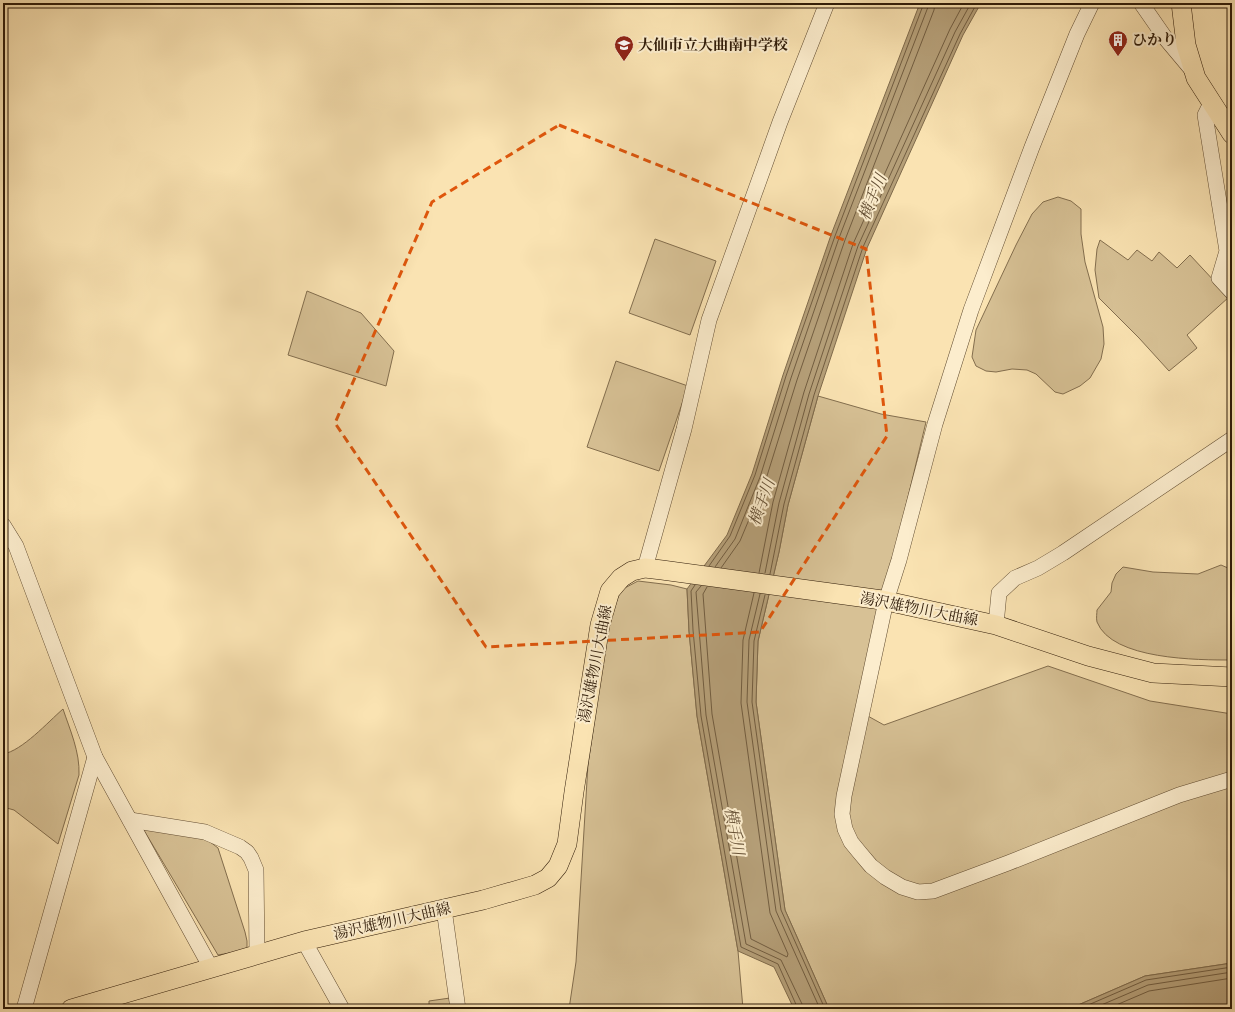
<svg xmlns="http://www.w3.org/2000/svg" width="1235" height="1012" font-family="'IM FELL French Canon','Noto Serif JP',serif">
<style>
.green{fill:#d7c195;stroke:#836e4e}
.water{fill:#b59f78;stroke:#7f6a4b}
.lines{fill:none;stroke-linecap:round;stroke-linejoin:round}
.shore{stroke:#725d40;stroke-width:1}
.minor-casing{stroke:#624d32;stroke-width:16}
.major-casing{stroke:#2f1b08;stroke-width:20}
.minor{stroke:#fcedcd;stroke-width:15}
.major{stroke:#fae3b2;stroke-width:19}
.marked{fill:none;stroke:#df560c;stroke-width:3;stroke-dasharray:8 5;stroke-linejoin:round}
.labels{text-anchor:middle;stroke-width:4;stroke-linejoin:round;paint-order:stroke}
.poi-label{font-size:15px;font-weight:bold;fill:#2f1b08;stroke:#fcedcd;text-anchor:start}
.street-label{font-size:15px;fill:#2f1b08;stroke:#fcedcd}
.water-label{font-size:16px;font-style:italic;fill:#655035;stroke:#fcedcd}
</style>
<rect width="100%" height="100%" fill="#fae3b2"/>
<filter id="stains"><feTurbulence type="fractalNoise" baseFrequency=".005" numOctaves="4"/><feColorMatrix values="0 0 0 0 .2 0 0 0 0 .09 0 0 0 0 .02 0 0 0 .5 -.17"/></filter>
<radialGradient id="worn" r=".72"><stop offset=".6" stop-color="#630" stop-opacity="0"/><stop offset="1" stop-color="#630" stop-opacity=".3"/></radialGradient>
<!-- green -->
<g class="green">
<polygon points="1058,197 1071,201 1081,209 1081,234 1085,262 1103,327 1104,344 1101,359 1090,378 1080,386 1063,394 1055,392 1036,374 1027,370 1012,369 996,372 986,371 976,366 972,357 976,330 1016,245 1032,214 1043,202"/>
<polygon points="655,239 716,261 690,335 629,313"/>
<polygon points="1100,240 1128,260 1137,250 1152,261 1159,252 1177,268 1190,255 1229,297 1187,335 1197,348 1169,371 1139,338 1099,298 1095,270 1097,249"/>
<polygon points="307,291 361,313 394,351 386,386 288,355"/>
<polygon points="616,361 688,386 659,471 587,447"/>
<polygon points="818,396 881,414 926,422 857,710 884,725 1048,666 1150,701 1232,714 1232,963 1145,976 1069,1009 829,1009 785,910 756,702 758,641 779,552 788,505"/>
<path d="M 1221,565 L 1228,568 L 1232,575 L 1232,660 C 1198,660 1112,660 1097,622 C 1096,618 1097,613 1097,610 L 1111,592 L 1112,583 L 1116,574 L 1123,567 L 1153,572 L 1198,574 Z"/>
<polygon points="638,581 671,585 687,589 689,631 697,716 738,951 743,1009 569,1009 576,962 588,764 609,620 621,590"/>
<path d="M 63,709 C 70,730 80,752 79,775 L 58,844 L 14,810 L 3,807 L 3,754 C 22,751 48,722 63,709 Z"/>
<polygon points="142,827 205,838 218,848 245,932 247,941 247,950 218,955"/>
<polygon points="450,998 452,1009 429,1009 429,1001"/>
</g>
<!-- water -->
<g class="water">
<polygon points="920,3 981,3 963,35 867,248 818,396 788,505 779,552 758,641 756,702 785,910 829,1009 794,1009 774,967 738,951 697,716 689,631 687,589 727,535 752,474 783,375 831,235"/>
<polygon points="1232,963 1232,1009 1069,1009 1145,976"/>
</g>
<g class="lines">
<!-- shore -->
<g class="shore">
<polyline points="709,566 730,536 755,475 786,376 835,236 924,3"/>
<polyline points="715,567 735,539 760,477 791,378 839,238 928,7 929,3"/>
<polyline points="721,568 740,541 766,479 797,380 845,240 934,10 935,3"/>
<polyline points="759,573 773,502 804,392 853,244 950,29 964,3"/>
<polyline points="765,573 779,503 809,394 858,246 955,32 971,3"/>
<polyline points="770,574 784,504 814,395 863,247 960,34 977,3"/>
<polyline points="695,585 691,591 693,630 701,716 741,947 778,964 798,1009"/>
<polyline points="701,586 696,592 706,715 746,944 781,960 802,1004 803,1009"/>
<polyline points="707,587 703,594 712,714 751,939 787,957 788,954 770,913 741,703 743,640 754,593"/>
<polyline points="760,594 749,640 747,702 776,911 820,1009"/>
<polyline points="765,595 754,641 752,702 781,910 825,1009"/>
<polyline points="1079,1009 1146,980 1232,967"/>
<polyline points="1092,1009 1148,985 1232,972"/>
<polyline points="1107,1009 1149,991 1232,978"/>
</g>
<!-- minor casing -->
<g class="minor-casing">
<g id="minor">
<polyline points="1092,3 1077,34 1032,147 971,310 935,424 899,560 886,601 844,796 842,814 845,829 851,842 860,853 871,866 885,877 902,887 918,892 933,891 1008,863 1179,795 1232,779"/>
<polyline points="1141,3 1166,39 1192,70"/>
<polyline points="1211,103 1205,115 1227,251 1219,278 1232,292"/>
<polyline points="3,525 16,546 95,757 211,968"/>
<polyline points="645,568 684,429 709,320 780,122 827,3"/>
<polyline points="996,625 999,593 1015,578 1038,568 1063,553 1232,439"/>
<polyline points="130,820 205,832 240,847 247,852 251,858 256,870 257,955"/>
<polyline points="444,909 458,1009"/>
<polyline points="304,941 342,1009"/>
<polyline points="24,1009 95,757"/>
</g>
</g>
<!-- major casing -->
<g class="major-casing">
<g id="major">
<polyline points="1181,3 1186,45 1196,78 1232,134"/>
<polyline points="71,1009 304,941 483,900 535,885 548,878 558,866 567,844 574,792 600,625 610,591 621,578 632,571 645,568 662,570 882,600 996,625 1088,656 1153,673 1232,677"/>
</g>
</g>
<!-- minor -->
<use href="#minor" class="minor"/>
<!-- major -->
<use href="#major" class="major"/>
</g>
<!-- marked area -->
<path class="marked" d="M 559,125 L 866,249 L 887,436 L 760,632 L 486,647 L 335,423 L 432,202 Z"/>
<!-- icons -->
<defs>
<g id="building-pin" transform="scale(1)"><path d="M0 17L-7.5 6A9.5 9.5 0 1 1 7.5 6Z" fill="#8f2418" stroke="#fcedcd"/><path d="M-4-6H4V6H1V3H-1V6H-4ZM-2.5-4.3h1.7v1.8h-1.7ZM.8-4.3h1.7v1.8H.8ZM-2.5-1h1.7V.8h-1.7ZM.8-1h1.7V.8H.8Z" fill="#fff"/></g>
<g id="school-pin" transform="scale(1)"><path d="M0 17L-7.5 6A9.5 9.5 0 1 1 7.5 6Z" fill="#8f2418" stroke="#fcedcd"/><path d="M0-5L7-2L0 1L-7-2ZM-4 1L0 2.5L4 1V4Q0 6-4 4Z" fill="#fff"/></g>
</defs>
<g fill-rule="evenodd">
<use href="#building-pin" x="1118" y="40"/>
<use href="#school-pin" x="624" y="45"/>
</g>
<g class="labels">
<!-- poi labels -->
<g class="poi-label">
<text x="1132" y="45">ひかり</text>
<text x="638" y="50">大仙市立大曲南中学校</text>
</g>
<!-- street labels -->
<g class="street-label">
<text transform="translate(919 609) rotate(11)" y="5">湯沢雄物川大曲線</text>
<text transform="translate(595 664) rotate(-79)" y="5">湯沢雄物川大曲線</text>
<text transform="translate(392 921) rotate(-13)" y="5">湯沢雄物川大曲線</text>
</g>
<!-- water labels -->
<g class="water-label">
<text transform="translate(872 197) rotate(-68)" y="6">横手川</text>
<text transform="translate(761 502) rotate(-70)" y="6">横手川</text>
<text transform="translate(735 831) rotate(80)" y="6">横手川</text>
</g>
</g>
<!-- margin -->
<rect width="1235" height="1012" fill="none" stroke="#fae3b2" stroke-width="16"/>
<rect x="4" y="4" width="1227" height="1004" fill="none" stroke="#2f1b08" stroke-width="2"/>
<rect x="8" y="8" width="1219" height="996" fill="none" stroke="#2f1b08"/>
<rect width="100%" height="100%" filter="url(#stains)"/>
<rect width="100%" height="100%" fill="url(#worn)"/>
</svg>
